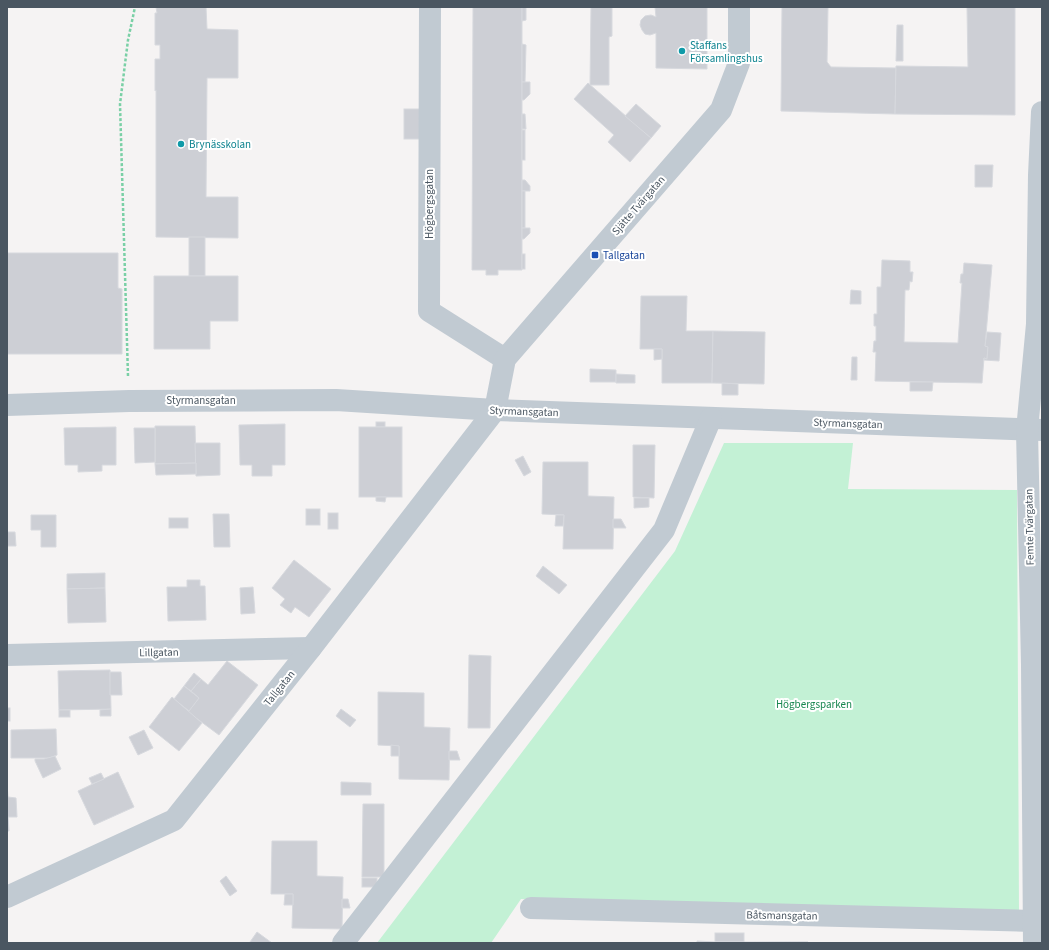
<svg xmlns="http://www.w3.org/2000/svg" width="1049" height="950" font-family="'Source Sans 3',sans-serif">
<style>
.green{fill:#c3f1d5}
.building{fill:#cdcfd5;stroke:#d7d9de}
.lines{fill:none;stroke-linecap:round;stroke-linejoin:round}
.path{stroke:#7ad0a6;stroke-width:2.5;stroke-dasharray:3 2;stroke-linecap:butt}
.minor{stroke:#c1cad2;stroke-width:22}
.culture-dot{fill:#0f9aa8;stroke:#fff;stroke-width:1.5}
.transit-dot{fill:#1a4fb4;stroke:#fff;stroke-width:1.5}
.labels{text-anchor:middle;stroke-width:4;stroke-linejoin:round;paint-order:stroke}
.culture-label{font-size:11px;fill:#0d838f;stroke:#fff;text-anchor:start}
.street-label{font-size:11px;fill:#4a5661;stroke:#fff}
.transit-label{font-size:11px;fill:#164399;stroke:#fff;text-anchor:start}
.park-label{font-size:11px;fill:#17864f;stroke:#fff}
</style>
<rect width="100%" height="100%" fill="#f5f3f3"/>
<!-- green -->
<polygon class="green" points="724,443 853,443 848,489 1017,490 1019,914 521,899 491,943 377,943 675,551"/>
<!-- building -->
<g class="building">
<polygon points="156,7 206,7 207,29 238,30 238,78 207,78 206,197 238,197 238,238 156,237 156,90 155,91 155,59 160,59 160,45 155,45 155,13 157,13"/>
<polygon points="473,7 522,7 522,270 498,270 498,275 486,275 486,270 472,270"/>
<polygon points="522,7 526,7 526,20 522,21"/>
<polygon points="591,7 612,7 612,36 609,37 609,85 590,85"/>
<polygon points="655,7 707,7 707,69 656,68 656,33 650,35 645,34 642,30 640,25 641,20 645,16 651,15 656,17"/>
<polygon points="782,7 828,7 827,62 831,67 896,68 895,114 781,111"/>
<polygon points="967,7 1015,7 1015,115 895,114 896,66 968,67"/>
<polygon points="897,25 903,25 903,61 896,61"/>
<polygon points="522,44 526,45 525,82 522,82"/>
<polygon points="522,82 530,82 530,94 524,100 522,100"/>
<polygon points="588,83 651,138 630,162 608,142 614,135 574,99"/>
<polygon points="636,104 661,126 651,138 625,116"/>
<rect x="404" y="109" width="19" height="30"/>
<polygon points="522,114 525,114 526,129 522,129"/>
<rect x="522" y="130" width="3" height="30"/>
<polygon points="975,165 993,165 992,187 975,187"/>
<polygon points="522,180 525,180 530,186 530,191 522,191"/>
<rect x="522" y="191" width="3" height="37"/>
<polygon points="522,228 530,228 530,233 524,239 522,239"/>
<rect x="189" y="237" width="16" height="39"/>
<polygon points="7,253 118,253 118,288 122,289 122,354 7,354"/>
<rect x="522" y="254" width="3" height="15"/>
<polygon points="882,260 910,261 910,272 913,272 912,282 910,281 909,290 905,290 904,342 958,343 962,283 960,283 961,274 963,274 964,263 992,265 985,346 988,347 987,359 984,358 982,383 875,381 876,352 873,352 874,341 876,341 876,326 874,326 874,314 877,314 877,287 881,287"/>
<polygon points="154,276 238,276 238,321 210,321 210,349 154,349"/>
<polygon points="851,290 861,291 861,304 850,304"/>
<polygon points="641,296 687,296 686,331 713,331 712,383 662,383 662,349 640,349"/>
<polygon points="713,331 765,332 764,384 712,383"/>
<polygon points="987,332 1001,333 999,361 984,360 984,358 987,359 988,347 985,346"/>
<polygon points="654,349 662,349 662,359 654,360"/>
<polygon points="852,357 857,357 857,380 851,380"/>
<polygon points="590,369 616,370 616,382 590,382"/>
<polygon points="616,374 635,375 635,383 616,383"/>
<polygon points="910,382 933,382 932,391 910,391"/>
<polygon points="722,383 738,384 738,395 722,395"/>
<rect x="376" y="422" width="9" height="5"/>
<polygon points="285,424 285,465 272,465 272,476 252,476 252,465 240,465 239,425"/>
<polygon points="155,426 195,426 196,463 155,464"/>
<polygon points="116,427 116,465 102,465 102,471 78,472 78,465 65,465 64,428"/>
<rect x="359" y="427" width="43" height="70"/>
<polygon points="134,428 155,428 155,462 135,463"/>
<polygon points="195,443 220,443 220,475 196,476"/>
<polygon points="633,445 655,445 654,498 633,497"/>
<polygon points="523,456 531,472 524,476 515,460"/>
<polygon points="543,462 588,462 588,496 614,497 613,549 563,549 564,515 542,514"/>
<polygon points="196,463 196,474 156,475 155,464"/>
<polygon points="376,497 386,497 385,502 376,501"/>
<polygon points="634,498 649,498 649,507 634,508"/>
<rect x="306" y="509" width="14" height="16"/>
<rect x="328" y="513" width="10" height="16"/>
<polygon points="213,514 229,514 230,547 214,547"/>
<polygon points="31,515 56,515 56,547 41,547 41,530 31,530"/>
<polygon points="556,515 564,515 563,526 555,526"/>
<rect x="169" y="518" width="19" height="10"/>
<polygon points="613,519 621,519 626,528 613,528"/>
<polygon points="7,532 15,532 16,546 7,546"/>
<polygon points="294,560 331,589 309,617 295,607 291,613 280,605 285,599 272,588"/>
<polygon points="543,566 567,585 559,594 536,576"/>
<polygon points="105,573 105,588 67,589 67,574"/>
<polygon points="187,580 200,580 200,586 205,586 206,620 168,621 167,587 187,587"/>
<polygon points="253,587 255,613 241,614 240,588"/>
<polygon points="105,588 106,622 68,623 67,589"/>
<polygon points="469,655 491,656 490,728 468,728"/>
<polygon points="227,661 258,685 219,735 188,712 199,698 191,691 201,679 208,685"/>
<polygon points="110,670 111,709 59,710 58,671"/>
<polygon points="110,672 121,672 122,695 110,695"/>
<polygon points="194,673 201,679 191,691 184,686"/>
<polygon points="184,686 199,698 189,711 174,699"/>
<polygon points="378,692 424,693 424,727 450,728 449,780 399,779 399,746 378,745"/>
<polygon points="172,697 202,723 179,751 149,727"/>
<rect x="7" y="708" width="3" height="13"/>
<polygon points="111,709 111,716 100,716 100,710"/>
<polygon points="341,709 356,720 350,727 336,716"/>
<rect x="59" y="710" width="11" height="7"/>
<polygon points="56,729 57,755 49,758 11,758 11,730"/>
<polygon points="144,730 153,748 138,755 129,737"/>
<polygon points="391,745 399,746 399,756 391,756"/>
<polygon points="449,751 457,751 460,760 449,760"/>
<polygon points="55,756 61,769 43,778 35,761 35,759 44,759"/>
<polygon points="118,772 134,807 94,825 78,791"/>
<polygon points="101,773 104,779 92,784 89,778"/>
<polygon points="341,782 371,783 371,795 341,795"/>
<polygon points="7,784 8,797 16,798 17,817 8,817 9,831 7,831"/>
<polygon points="363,804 384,804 384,877 362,877"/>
<polygon points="272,841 317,841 317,876 343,877 342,929 292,928 293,894 271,894"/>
<polygon points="226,876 237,891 230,896 220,881"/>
<rect x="362" y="878" width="15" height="9"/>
<polygon points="285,894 293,894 293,905 284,905"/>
<polygon points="342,899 348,899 350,908 342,908"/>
<polygon points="257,932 272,943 251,943 250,942"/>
<rect x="715" y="933" width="29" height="9"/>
<polygon points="697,941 715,942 808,942 697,943"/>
</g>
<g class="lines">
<!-- path -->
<polyline class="path" points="128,376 120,104 128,40 135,7"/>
<!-- minor -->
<g class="minor">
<polyline points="430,7 429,311 505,359"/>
<polyline points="7,405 129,401 336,400 495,410 1042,430"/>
<polyline points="7,655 311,648"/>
<polyline points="7,897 174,820 311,648 495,410 505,359 721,110 739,63 739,7"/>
<polyline points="531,908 1033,921"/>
<polyline points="343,943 664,530 711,418"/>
<polyline points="1034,943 1032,665 1027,430 1037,324 1039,175 1042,112"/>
</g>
</g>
<!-- markers -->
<g class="culture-dot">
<circle cx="682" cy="51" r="4"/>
<circle cx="181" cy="144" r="4"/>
</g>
<rect class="transit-dot" x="591" y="251" width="8" height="8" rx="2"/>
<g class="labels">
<!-- culture labels -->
<g class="culture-label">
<text x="690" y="49">Staffans<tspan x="690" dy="13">Församlingshus</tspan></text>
<text x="189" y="148">Brynässkolan</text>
</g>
<!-- street labels -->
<g class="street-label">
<text transform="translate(429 204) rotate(-90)" y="4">Högbergsgatan</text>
<text transform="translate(638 205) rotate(-49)" y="4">Sjätte Tvärgatan</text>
<text x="201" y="404">Styrmansgatan</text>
<text transform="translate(524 411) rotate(2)" y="4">Styrmansgatan</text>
<text transform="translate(848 423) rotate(2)" y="4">Styrmansgatan</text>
<text transform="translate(1029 527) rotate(-91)" y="4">Femte Tvärgatan</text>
<text transform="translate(159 652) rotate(-1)" y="4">Lillgatan</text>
<text transform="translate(279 688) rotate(-51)" y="4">Tallgatan</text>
<text transform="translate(782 915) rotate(1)" y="4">Båtsmansgatan</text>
</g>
<!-- transit labels -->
<g class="transit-label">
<text x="603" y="259">Tallgatan</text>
</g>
<!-- park labels -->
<g class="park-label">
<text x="814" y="708">Högbergsparken</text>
</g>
</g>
<!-- border -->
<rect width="1049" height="950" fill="none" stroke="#4a5661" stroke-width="16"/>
</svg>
